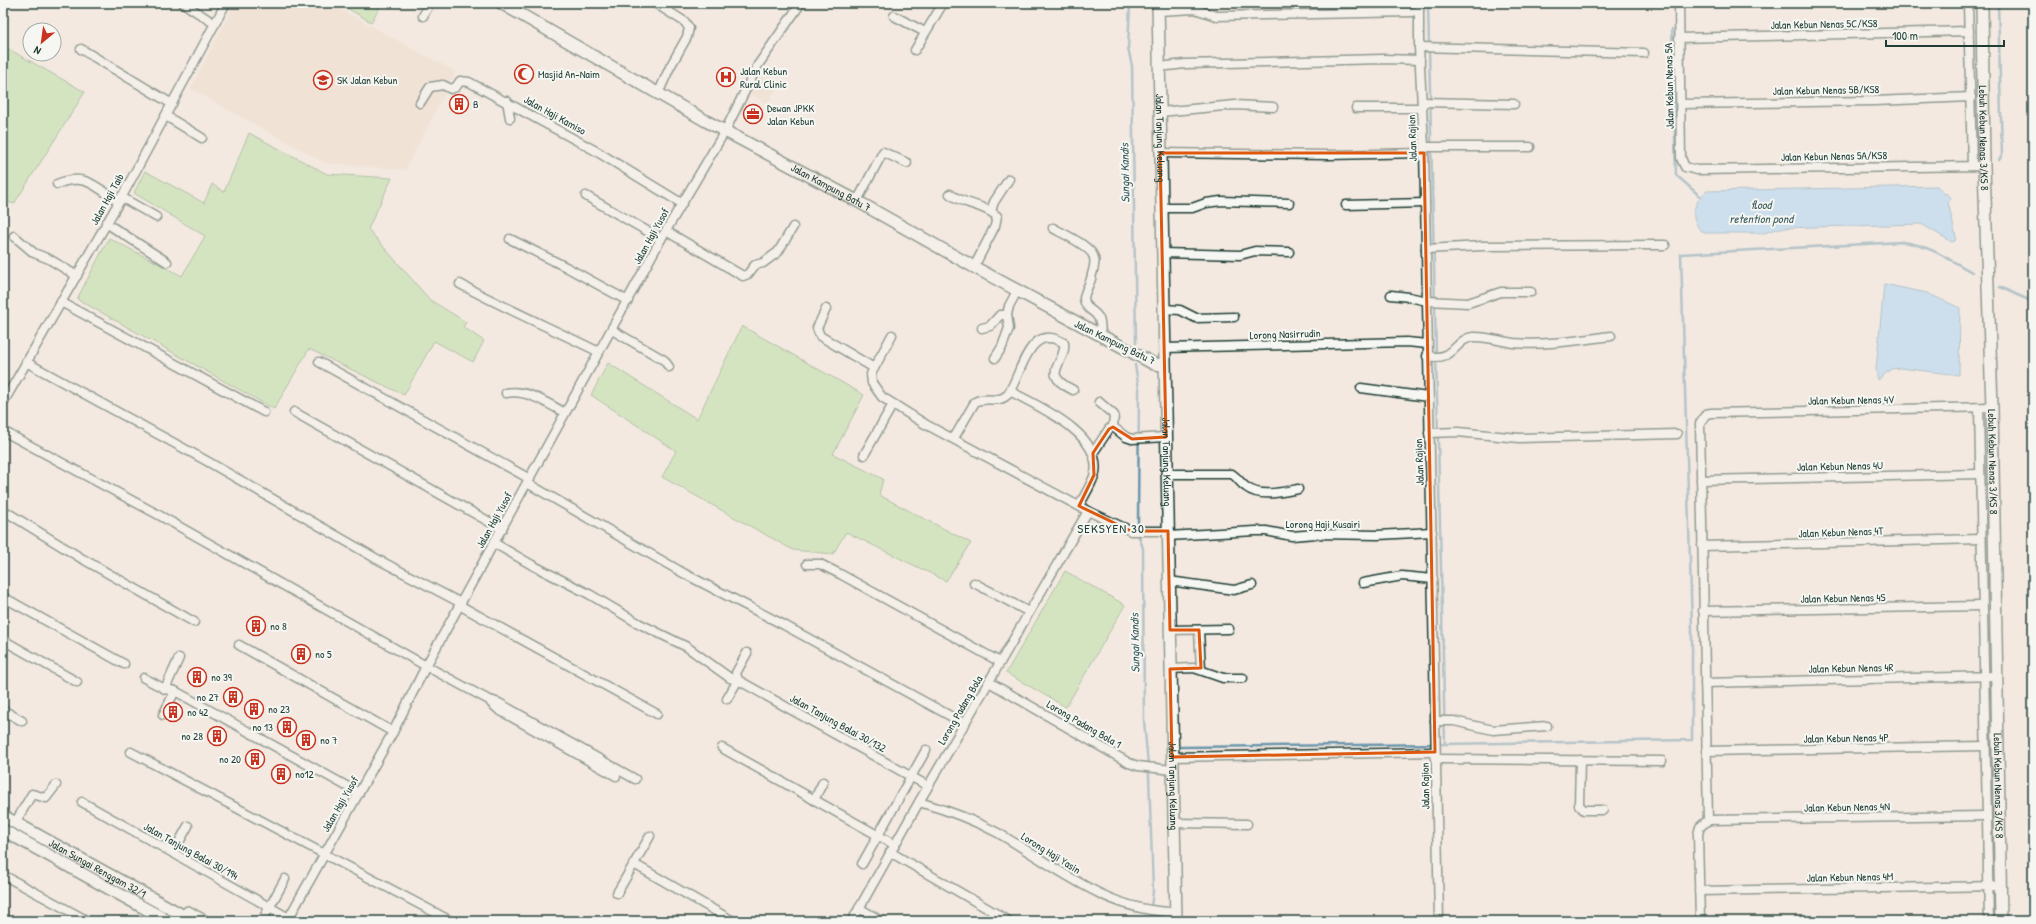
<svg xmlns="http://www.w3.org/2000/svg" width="2036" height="924" font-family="'Patrick Hand',sans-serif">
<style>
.built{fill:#f0dacb}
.green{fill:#b1dd9a;stroke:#688d67}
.water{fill:#a0d1fc;stroke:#6c96ac}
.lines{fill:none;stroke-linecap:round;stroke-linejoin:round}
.stream{stroke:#6c96ac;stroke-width:2.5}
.street-casing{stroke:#1f3d34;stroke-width:11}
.secondary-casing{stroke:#1f3d34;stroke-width:14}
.street{stroke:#f6f6f2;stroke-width:8}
.secondary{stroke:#f6f6f2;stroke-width:11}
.marked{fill:none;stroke:#de580e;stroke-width:3;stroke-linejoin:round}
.labels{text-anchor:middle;stroke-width:4;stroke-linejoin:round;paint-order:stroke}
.street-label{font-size:11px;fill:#1f3d34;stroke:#f6f6f2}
.poi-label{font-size:11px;fill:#1f3d34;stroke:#f6f6f2;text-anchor:start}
.water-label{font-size:12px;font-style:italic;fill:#395b5c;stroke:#f6f6f2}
.quarter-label{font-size:13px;letter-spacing:1px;fill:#1f3d34;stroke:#f6f6f2}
</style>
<rect width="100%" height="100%" fill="#f3e9e0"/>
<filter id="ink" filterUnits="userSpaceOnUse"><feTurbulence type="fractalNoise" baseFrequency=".025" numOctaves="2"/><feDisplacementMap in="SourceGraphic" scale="8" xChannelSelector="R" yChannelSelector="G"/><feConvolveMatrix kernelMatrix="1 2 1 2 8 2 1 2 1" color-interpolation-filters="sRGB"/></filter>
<g filter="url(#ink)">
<!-- built -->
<g class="built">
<polygon points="235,3 329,3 456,72 405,170 325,163 190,89"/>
<polygon points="759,72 779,84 767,104 750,94 752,91 749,89"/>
</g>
<!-- green -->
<g class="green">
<polygon points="338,3 377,3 381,5 371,22"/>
<polygon points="3,46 85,92 14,204 3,200"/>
<polygon points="249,133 327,174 392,178 368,229 430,300 466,322 463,327 484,341 473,362 434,341 404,395 309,349 274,409 77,299 109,238 182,276 205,236 134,193 145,171 204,203 212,184 224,192"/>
<polygon points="742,326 864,395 833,454 883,479 879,495 971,543 946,581 846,532 833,554 793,550 662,477 676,451 591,395 608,363 697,419"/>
<polygon points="1065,571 1125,605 1066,707 1006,673"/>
</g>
<!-- water -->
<g class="water">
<path d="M 1937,186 L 1945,194 L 1948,194 L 1951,198 L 1948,202 L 1956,237 L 1955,241 L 1952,242 L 1921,224 L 1780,228 L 1764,233 L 1704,233 C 1688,222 1692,202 1707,191 Z"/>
<polygon points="1884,284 1927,293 1960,308 1959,375 1900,368 1891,369 1878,380 1876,370"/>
</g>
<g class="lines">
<!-- stream -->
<g class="stream">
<polyline points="1130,3 1128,48 1132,66 1136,343"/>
<path d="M 1428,3 L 1445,744 L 1692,740 L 1692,628 L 1681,254 L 1902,242 C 1927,244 1950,260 1972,272"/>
<polyline points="1998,3 2002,155 1999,160"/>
<polyline points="1672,29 1676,175 1701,197"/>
<polyline points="2000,287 2033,302"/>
<polyline points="1135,365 1139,389 1138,523 1139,537 1143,548 1144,721 1149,775 1153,891 1150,915 1151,921"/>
<polyline points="1181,747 1445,744"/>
</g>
<!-- street casing -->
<g class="street-casing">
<g id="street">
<polyline points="183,3 215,24"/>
<polyline points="655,3 685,22 689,28 687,37 670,67 658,94"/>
<polyline points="1419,3 1419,47 1424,147 1439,921"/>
<polyline points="1679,3 1681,158 1685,167 1697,170 1984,166"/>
<polyline points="1968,3 1972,166"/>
<polyline points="1158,11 1195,9 1216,16 1412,12 1419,10"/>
<polyline points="423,16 430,3"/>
<polyline points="894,16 925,32"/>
<polyline points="1679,38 1969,31"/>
<polyline points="1419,47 1644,53"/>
<polyline points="81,49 172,104"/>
<polyline points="915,50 942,5 940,3"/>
<polyline points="1159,67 1185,64 1383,59 1420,60"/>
<polyline points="507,101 510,118"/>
<polyline points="1422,102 1514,104"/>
<polyline points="420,103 430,87 443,85 451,89 456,87 460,81 469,82 596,151 681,203"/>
<polyline points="1681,104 1875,101 1971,97"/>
<polyline points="1356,108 1422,108"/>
<polyline points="1160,112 1235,105 1273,107"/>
<polyline points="166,116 202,138"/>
<polyline points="1424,147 1530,147"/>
<polyline points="1160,153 1328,155 1424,153"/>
<path d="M 57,184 C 85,172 96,187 119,202"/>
<path d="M 950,194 C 964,205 981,203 997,216 L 995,226 L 974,267"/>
<polyline points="586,196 661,239"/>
<polyline points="121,197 156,217"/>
<polyline points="857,201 883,152 907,163"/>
<polyline points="1346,205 1425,203"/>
<polyline points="1161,208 1192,208 1206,203 1221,201 1289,203"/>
<polyline points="991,211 994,202 1009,179"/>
<polyline points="106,223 167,262"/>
<path d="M 1053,228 C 1063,234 1092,246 1094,258 C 1096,265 1092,272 1091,279 C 1089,285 1084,293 1084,299 C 1087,316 1104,307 1100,336"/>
<polyline points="666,231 743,276 748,274 755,265 763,263 778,252 793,227"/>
<polyline points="14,236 34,253 49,259 77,276"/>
<polyline points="510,239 566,267 628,301"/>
<polyline points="1426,249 1482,246 1665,245"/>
<polyline points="1162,253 1240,255 1255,251 1289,252"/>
<path d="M 460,284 C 506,309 553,329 599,352"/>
<polyline points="1391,295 1409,297 1427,301 1468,303 1501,292 1531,292"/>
<polyline points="61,302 264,412"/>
<polyline points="826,309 817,328 820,336 874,368"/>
<polyline points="1163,309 1180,310 1196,318 1234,317"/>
<polyline points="982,328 990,326 1000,315 1007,315"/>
<polyline points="612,330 664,360 669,367"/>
<polyline points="892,335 871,374 872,383 882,397 925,424 1088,511 1131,531 1168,531"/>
<polyline points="1164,348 1407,342 1427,344"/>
<path d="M 1427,356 C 1456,362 1454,339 1473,337 C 1486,336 1499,341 1513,343 C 1545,346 1579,340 1611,336"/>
<polyline points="995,358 1002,347 1009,328 1007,315 1009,306 1017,291"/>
<polyline points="26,362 205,460 377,559 461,603"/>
<polyline points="319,362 530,479"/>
<polyline points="1361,388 1428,397"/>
<path d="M 1010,391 C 1037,406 1102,433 1095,473 C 1092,484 1084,496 1079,506"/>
<path d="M 506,393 C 527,389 547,403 565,413"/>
<polyline points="1099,402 1114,415 1113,427"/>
<polyline points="3,403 119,202 226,3"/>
<polyline points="1979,408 1989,921"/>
<polyline points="294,412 502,529"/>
<polyline points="3,431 157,514 426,666 487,699 499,703 635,779"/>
<polyline points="1429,433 1458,432 1519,438 1677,434"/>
<path d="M 954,438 L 975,402 C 985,396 998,404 1007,395 C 1010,393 1011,388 1013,385 C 1024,362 1033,324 1064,343 C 1067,364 1038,373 1073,390"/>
<polyline points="1093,453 1109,429 1113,427 1126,437 1132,439 1166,437"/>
<polyline points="864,455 893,404"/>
<path d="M 1166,474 L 1232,474 C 1238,478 1240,483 1246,487 C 1260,498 1282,492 1298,489"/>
<polyline points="1701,480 1980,474"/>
<polyline points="527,483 685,574 784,625 965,724"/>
<polyline points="3,510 81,558 194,622"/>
<polyline points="1168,536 1255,531 1266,531 1292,536 1316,534 1378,535 1432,532"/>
<polyline points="494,543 532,565 589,594 638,623 687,647 730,678 738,680 928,786"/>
<polyline points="1702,546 1981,539"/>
<polyline points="807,564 820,564 840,574 1000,662"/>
<polyline points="1169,581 1234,590 1252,585"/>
<polyline points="974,583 1029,612"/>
<polyline points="1363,583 1402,576 1433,579"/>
<polyline points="3,597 124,664"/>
<polyline points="459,605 657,714"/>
<polyline points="1703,611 1982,606"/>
<polyline points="1170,630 1229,629"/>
<polyline points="1199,630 1201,670"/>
<polyline points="3,640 77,682"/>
<polyline points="239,645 393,732"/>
<polyline points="1170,669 1194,668 1223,678 1243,678"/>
<polyline points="144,678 165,689 175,691 359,793"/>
<polyline points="989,682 1129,763 1138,766 1172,770"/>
<polyline points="1705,683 1997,676"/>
<polyline points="165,689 179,658"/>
<polyline points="727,699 738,680 736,673 747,653"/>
<polyline points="491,703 499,710 616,776"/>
<polyline points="3,710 22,721"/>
<polyline points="163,715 175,691"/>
<polyline points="1435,721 1454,721 1493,730 1547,726"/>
<polyline points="722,748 895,845"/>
<polyline points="1706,751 1985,746"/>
<polyline points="131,752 451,921"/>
<polyline points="1172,757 1435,752"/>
<polyline points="1435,759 1662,761"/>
<polyline points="1580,760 1579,805 1584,810 1603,810"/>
<polyline points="814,800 823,782"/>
<polyline points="82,802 289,918"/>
<path d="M 919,802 C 947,810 972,819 998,833 C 1054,865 1107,912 1175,912"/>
<polyline points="1708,820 1700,423 1706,414 1711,413 1992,407"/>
<polyline points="1708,820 1986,816"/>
<polyline points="15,823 32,794 46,798 56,785"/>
<polyline points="1174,823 1247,824"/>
<polyline points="890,852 1009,921"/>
<polyline points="173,853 188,826"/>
<polyline points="634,864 733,921"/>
<polyline points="862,864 926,750"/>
<polyline points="3,875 88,921"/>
<polyline points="1699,891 2001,886"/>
<polyline points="617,893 650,836"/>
<polyline points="859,908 881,921"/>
<polyline points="262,921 285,879"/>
<polyline points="287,921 393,732 426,666 661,239 725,131 758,65 801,3"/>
<polyline points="852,921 919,802 1088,511"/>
<polyline points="1700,921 1698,834 1700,827 1708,820"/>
</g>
</g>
<!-- secondary casing -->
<g class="secondary-casing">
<g id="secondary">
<path id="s1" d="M 501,3 L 706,121 L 857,201 L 974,267 L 1154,364 L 1164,365"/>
<path id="s2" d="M 1158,3 L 1176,921"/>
<path id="s3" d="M 1982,3 L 1984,166 L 1992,407 L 2001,921"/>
<path id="s4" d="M 3,816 L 193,921"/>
<polyline points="3,830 168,921"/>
<polyline points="188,912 204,921"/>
</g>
</g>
<!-- street -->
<use href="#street" class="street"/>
<!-- secondary -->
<use href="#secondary" class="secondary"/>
</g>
</g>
<!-- marked area -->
<path d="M0 0H2036V924H0ZM 1160,153 L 1424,153 L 1435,752 L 1172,757 L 1170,669 L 1201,668 L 1199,630 L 1170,630 L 1168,531 L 1131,531 L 1079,506 L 1094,475 L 1093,453 L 1109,429 L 1113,427 L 1132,439 L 1166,437 Z" fill="#f3e9e0" fill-opacity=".55" fill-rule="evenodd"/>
<path class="marked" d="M 1160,153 L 1424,153 L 1435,752 L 1172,757 L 1170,669 L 1201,668 L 1199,630 L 1170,630 L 1168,531 L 1131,531 L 1079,506 L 1094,475 L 1093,453 L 1109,429 L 1113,427 L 1132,439 L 1166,437 Z"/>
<!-- icons -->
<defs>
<g id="mosque-ring" transform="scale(1)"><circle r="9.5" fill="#f6f6f2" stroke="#c8321e" stroke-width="1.5"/><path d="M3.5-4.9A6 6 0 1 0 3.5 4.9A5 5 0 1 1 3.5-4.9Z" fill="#c8321e"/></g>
<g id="hospital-ring" transform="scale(1)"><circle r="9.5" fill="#f6f6f2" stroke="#c8321e" stroke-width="1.5"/><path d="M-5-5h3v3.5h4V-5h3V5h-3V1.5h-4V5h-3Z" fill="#c8321e"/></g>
<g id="school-ring" transform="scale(1)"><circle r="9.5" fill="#f6f6f2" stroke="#c8321e" stroke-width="1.5"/><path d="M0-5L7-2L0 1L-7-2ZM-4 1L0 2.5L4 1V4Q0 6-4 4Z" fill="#c8321e"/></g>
<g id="building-ring" transform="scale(1)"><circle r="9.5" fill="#f6f6f2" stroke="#c8321e" stroke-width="1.5"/><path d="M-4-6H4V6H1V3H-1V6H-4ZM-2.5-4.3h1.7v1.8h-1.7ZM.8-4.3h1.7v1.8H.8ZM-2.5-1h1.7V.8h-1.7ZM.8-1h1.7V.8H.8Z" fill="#c8321e"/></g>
<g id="office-ring" transform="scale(1)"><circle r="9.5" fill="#f6f6f2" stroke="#c8321e" stroke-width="1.5"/><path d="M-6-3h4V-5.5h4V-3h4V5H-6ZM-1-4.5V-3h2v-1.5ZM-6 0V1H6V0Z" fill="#c8321e"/></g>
</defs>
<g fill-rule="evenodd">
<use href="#mosque-ring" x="524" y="74"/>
<use href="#hospital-ring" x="726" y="77"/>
<use href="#school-ring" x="323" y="80"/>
<use href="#building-ring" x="459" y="104"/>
<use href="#office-ring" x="753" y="114"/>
<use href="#building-ring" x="256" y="626"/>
<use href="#building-ring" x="301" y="654"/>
<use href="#building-ring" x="197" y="677"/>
<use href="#building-ring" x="233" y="697"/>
<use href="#building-ring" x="254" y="709"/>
<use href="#building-ring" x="173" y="712"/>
<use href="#building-ring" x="287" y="727"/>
<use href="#building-ring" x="217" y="736"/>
<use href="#building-ring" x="306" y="740"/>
<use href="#building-ring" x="255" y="759"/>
<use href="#building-ring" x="281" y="774"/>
</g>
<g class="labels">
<!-- street labels -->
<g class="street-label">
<text transform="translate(1824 24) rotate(-1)" y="4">Jalan Kebun Nenas 5C/KS8</text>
<text transform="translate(1669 86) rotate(-91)" y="4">Jalan Kebun Nenas 5A</text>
<text transform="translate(1826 90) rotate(-1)" y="4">Jalan Kebun Nenas 5B/KS8</text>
<text transform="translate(555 115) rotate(29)" y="4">Jalan Haji Kamiso</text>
<text dy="4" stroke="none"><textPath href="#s2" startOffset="135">Jalan Tanjung Keluang</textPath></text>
<text transform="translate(1412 138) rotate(-92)" y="4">Jalan Rajion</text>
<text dy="4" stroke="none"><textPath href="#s3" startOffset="135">Lebuh Kebun Nenas 3/KS 8</textPath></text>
<text transform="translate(1834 156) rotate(-1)" y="4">Jalan Kebun Nenas 5A/KS8</text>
<text dy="4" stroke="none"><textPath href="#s1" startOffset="378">Jalan Kampung Batu 7</textPath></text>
<text transform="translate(107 199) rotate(-61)" y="4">Jalan Haji Taib</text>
<text transform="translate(651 236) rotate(-61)" y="4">Jalan Haji Yusof</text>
<text transform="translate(1285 334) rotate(-2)" y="4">Lorong Nasirrudin</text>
<text transform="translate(1115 342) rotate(26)" y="4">Jalan Kampung Batu 7</text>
<text transform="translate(1851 400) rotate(-1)" y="4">Jalan Kebun Nenas 4V</text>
<text dy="4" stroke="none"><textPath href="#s2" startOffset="459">Jalan Tanjung Keluang</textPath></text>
<text transform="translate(1419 462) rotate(-92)" y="4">Jalan Rajion</text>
<text dy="4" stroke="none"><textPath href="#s3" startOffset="459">Lebuh Kebun Nenas 3/KS 8</textPath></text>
<text transform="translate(1840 466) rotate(-1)" y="4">Jalan Kebun Nenas 4U</text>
<text transform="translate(494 520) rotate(-61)" y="4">Jalan Haji Yusof</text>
<text x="1323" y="528">Lorong Haji Kusairi</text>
<text transform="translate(1841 532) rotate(-2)" y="4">Jalan Kebun Nenas 4T</text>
<text transform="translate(1843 598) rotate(-1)" y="4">Jalan Kebun Nenas 4S</text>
<text transform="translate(1851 668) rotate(-1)" y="4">Jalan Kebun Nenas 4R</text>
<text transform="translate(960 710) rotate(-60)" y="4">Lorong Padang Bola</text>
<text transform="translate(838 723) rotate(29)" y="4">Jalan Tanjung Balai 30/132</text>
<text transform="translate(1084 724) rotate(30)" y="4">Lorong Padang Bola 1</text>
<text transform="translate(1846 738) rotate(-1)" y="4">Jalan Kebun Nenas 4P</text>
<text dy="4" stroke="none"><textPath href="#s2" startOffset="783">Jalan Tanjung Keluang</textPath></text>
<text transform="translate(1425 786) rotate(-91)" y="4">Jalan Rajion</text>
<text dy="4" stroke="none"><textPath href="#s3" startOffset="783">Lebuh Kebun Nenas 3/KS 8</textPath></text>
<text transform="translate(340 804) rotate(-60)" y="4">Jalan Haji Yusof</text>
<text transform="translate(1847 807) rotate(-1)" y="4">Jalan Kebun Nenas 4N</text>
<text transform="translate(191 851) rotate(29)" y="4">Jalan Tanjung Balai 30/194</text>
<text transform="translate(1051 853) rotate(32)" y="4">Lorong Haji Yasin</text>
<text dy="4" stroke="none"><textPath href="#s4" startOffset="108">Jalan Sungai Renggam 32/1</textPath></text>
<text transform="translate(1850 877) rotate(-1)" y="4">Jalan Kebun Nenas 4M</text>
</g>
<!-- poi labels -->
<g class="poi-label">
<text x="740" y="75">Jalan Kebun<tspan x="740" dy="13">Rural Clinic</tspan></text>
<text x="538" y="78">Masjid An-Naim</text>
<text x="337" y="84">SK Jalan Kebun</text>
<text x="473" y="108">B</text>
<text x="767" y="112">Dewan JPKK<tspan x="767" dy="13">Jalan Kebun</tspan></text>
<text x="270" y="630">no 8</text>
<text x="315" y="658">no 5</text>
<text x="211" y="681">no 39</text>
<text x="219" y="701" text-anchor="end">no 27</text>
<text x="268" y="713">no 23</text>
<text x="187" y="716">no 42</text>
<text x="273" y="731" text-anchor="end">no 13</text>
<text x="203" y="740" text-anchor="end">no 28</text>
<text x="320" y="744">no 7</text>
<text x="241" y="763" text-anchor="end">no 20</text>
<text x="295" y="778">no12</text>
</g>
<!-- water labels -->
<g class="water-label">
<text transform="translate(1125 173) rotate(-91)" y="4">Sungai Kandis</text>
<text x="1761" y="209">flood<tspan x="1761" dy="14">retention pond</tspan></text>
<text transform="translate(1135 643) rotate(-91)" y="4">Sungai Kandis</text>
</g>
<!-- quarter labels -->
<g class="quarter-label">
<text x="1111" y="533">SEKSYEN 30</text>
</g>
</g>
<!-- margin -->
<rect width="2036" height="924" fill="none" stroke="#f6f6f2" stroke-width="16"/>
<rect x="8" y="8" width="2020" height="908" fill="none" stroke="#1f3d34" stroke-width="1.5" filter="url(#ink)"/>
<!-- north arrow -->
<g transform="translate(42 42) rotate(209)"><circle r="19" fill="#f6f6f2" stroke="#a0aca6"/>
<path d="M0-3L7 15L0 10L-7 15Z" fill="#c8321e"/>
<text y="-6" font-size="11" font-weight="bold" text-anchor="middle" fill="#1f3d34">N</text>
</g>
<!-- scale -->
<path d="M1886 40v6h118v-6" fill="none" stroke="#1f3d34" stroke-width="2"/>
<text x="1892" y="40" font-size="12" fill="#1f3d34" stroke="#f6f6f2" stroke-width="3" paint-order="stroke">100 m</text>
</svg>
